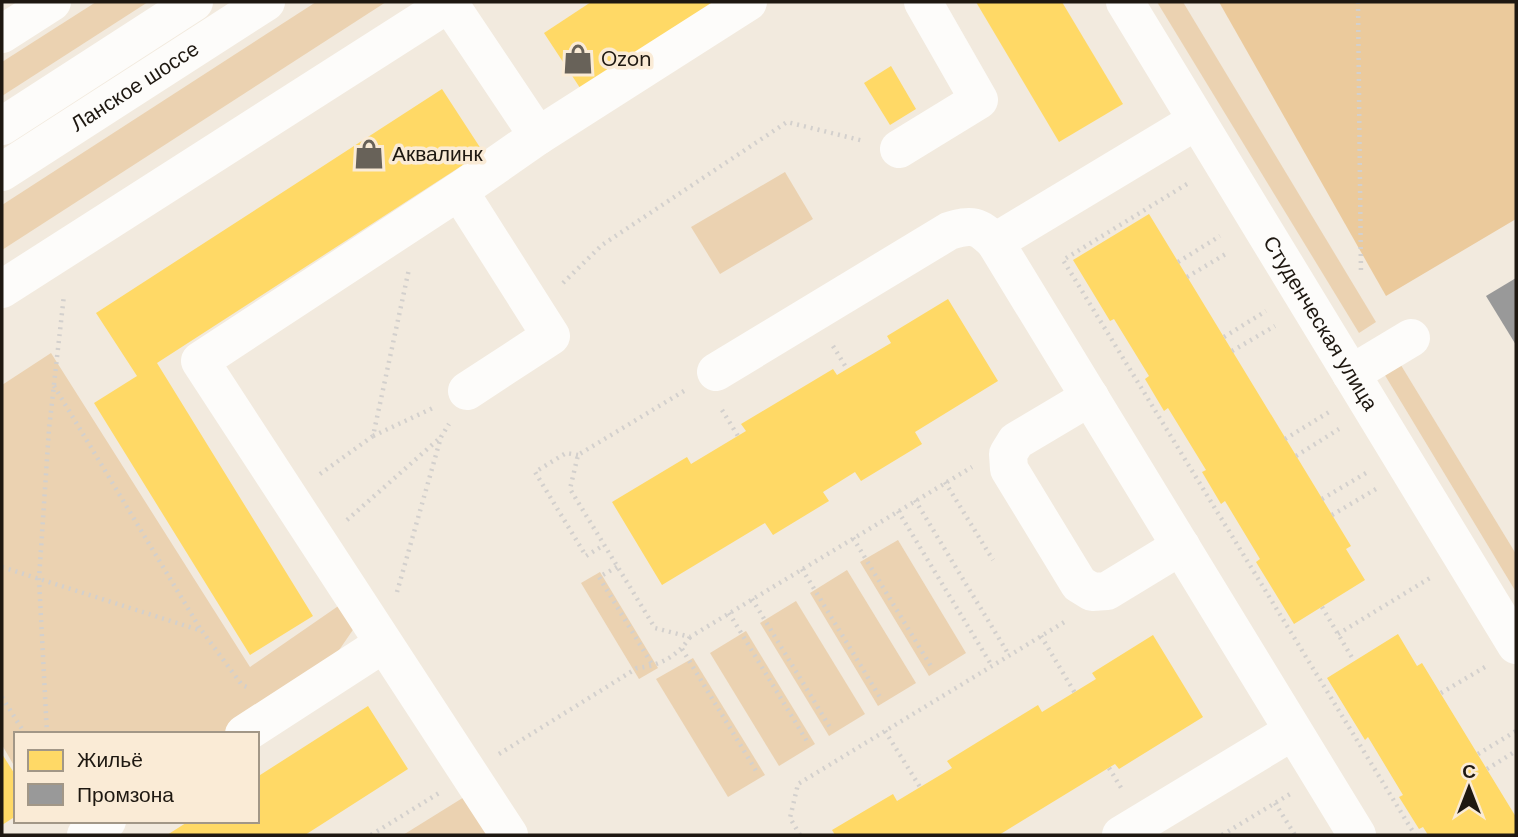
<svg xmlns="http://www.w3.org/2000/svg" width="1518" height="837" font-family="'DM Sans',sans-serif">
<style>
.green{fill:#ebd2b1}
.forest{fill:#ebca9c}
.homes{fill:#ffd966}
.industry{fill:#999}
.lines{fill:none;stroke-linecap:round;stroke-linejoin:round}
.path{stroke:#d3d0cd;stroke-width:4.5;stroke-dasharray:2 5;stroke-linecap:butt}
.minor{stroke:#fdfcfa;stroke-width:38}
.major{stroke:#fdfcfa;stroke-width:38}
.labels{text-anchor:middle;stroke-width:7;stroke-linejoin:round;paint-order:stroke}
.poi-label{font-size:21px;fill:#1e1811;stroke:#faebd6;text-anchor:start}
.street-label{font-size:21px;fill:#1e1811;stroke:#faebd6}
</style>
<rect width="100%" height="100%" fill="#f2eade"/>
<!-- green -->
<g class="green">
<polygon points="96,2 148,2 2,96 2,62"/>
<polygon points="316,2 386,2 2,250 2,205"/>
<polygon points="1157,2 1183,2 1376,322 1359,333"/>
<polygon points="785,172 813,219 720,274 691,227"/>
<polygon points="51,353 250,667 347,600 359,621 333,659 222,734 16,734 16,769 2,745 2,385"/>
<polygon points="1399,362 1516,554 1516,592 1383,372"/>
<polygon points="898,540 966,653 929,676 860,562"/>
<polygon points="847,570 916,683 878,706 810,593"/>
<polygon points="600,572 658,668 639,679 581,583"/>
<polygon points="796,601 865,714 829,736 760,623"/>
<polygon points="746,631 815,744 779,766 710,653"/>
<polygon points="693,658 765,775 728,797 656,679"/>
<polygon points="469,794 493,835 403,835"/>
</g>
<!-- forest -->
<polygon class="forest" points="1219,2 1516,2 1516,219 1386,296"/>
<!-- homes -->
<g class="homes">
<polygon points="591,2 727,2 584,94 544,33"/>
<polygon points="976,2 1062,2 1123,104 1059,142"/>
<polygon points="891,66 916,109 890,125 864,83"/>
<polygon points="442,89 483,152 157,363 313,616 250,655 94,403 137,376 96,313"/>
<polygon points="1149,214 1351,546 1346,549 1365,580 1294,624 1256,562 1260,559 1254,549 1225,501 1221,504 1202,472 1206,470 1168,408 1164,411 1145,379 1149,376 1114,319 1110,321 1073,260"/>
<polygon points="948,299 998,381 915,432 922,444 861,481 855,472 823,492 829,501 773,535 765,523 662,585 612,502 687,457 691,464 746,431 741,424 833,369 837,375 847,369 891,343 887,336"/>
<polygon points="1398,634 1417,666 1422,663 1516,817 1516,835 1428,835 1423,827 1419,829 1399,797 1403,795 1368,737 1365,740 1327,678"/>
<polygon points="1153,635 1203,717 1119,769 1115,764 999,835 835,835 832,830 893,794 897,801 952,768 947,761 1038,705 1042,712 1096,679 1092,673"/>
<polygon points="368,706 408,769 305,835 167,835 189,821 257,821 257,777"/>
<polygon points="2,754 16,776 16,816 2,825"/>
</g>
<!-- industry -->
<polygon class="industry" points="1516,278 1516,345 1486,296"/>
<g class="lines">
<!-- path -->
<g class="path">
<polyline points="1358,2 1361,275"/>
<polyline points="1187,184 1063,260 1415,835"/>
<polyline points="1178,262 1220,236"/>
<polyline points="1187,277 1229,252"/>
<polyline points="563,283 602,245 787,122 864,141"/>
<polyline points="1224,337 1266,311"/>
<polyline points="833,346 847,369"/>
<polyline points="1232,351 1275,326"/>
<polyline points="54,386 201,630"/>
<polyline points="684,391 578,455 570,489 655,628 690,637 972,467"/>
<polyline points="722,410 738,436"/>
<polyline points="373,436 435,407"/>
<polyline points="1285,439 1329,412"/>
<polyline points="578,455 566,453 535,472 586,556 604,545"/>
<polyline points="1296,456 1339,429"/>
<polyline points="320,474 373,436 409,269"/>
<polyline points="945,482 993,560"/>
<polyline points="1322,499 1366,473"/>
<polyline points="915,500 1009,655"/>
<polyline points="898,511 992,666"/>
<polyline points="1332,515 1376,489"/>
<polyline points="347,520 441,437"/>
<polyline points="853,538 932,668"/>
<polyline points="2,567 202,631 242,685 247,687"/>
<polyline points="617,567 599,577 653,666"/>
<polyline points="802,569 881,699"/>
<polyline points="397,592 441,437 449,424"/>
<polyline points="752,599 831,729"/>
<polyline points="1322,607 1354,661"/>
<polyline points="729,613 808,743"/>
<polyline points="1338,634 1430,578"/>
<polyline points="1041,636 1075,693"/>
<polyline points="682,649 758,774"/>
<polyline points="1441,693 1485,667"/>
<polyline points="2,697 25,734"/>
<polyline points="885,731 920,787"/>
<polyline points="47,734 39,579 49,429 64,295"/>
<path d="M 499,754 L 637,668 C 659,666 678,656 690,637"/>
<polyline points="1478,754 1516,731"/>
<polyline points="1109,768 1123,791"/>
<polyline points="1487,769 1516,751"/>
<polyline points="1275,803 1295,835"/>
<polyline points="371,835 439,793"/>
<polyline points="800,835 790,818 798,784 1066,621"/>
<polyline points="1222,835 1290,794"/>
</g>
<!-- minor -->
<g class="minor">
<path id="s1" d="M 1125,2 L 1516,645"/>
<polyline points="449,3 538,136"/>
<polyline points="2,34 52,2"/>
<polyline points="899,149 979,100 923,2"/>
<polyline points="459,191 551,336 467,391"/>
<polyline points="995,242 1196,121"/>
<polyline points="2,289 451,2"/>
<path d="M 716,372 L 949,231 C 972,224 978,225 995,242 L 1357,835"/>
<polyline points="1351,374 1411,338"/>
<polyline points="1090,397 1016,441 1008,454 1009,469 1079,584 1092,592 1107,591 1181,546"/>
<polyline points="244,734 383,644"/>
<polyline points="86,835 107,821"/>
<polyline points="509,835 200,361 459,191 538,136 748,2"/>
<polyline points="1121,835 1293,731"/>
</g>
<!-- major -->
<g class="major">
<polyline points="2,126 194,2"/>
<path id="s2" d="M 2,172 L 266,2"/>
</g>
</g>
<!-- icons -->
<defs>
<g id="shop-bare" transform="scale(2.415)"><path d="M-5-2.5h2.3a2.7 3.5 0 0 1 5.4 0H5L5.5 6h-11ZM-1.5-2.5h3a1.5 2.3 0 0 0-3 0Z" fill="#686259" stroke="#faebd6" stroke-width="2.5" paint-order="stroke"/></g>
</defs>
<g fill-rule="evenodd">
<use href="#shop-bare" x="578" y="59"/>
<use href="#shop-bare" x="369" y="154"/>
</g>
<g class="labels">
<!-- poi labels -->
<g class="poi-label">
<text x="601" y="66">Ozon</text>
<text x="392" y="161">Аквалинк</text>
</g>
<!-- street labels -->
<g class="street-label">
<text dy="7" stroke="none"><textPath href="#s2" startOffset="158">Ланское шоссе</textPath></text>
<text dy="7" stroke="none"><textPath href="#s1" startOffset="376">Студенческая улица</textPath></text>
</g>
</g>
<!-- border -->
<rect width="1518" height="837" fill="none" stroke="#1e1811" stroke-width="7"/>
<!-- legend -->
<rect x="14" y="732" width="245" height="91" fill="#faebd6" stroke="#a29787" stroke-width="2"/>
<rect x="28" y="750" width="35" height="21" fill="#ffd966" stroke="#a29787" stroke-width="2"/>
<text x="77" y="767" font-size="21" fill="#1e1811">Жильё</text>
<rect x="28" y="784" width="35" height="21" fill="#999999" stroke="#a29787" stroke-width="2"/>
<text x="77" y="802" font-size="21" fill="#1e1811">Промзона</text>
<!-- north arrow -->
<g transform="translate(1469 788)" stroke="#faebd6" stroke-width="5" paint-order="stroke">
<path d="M0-5L12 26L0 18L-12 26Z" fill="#1e1811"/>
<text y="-10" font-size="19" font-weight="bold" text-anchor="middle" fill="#1e1811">С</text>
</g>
</svg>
